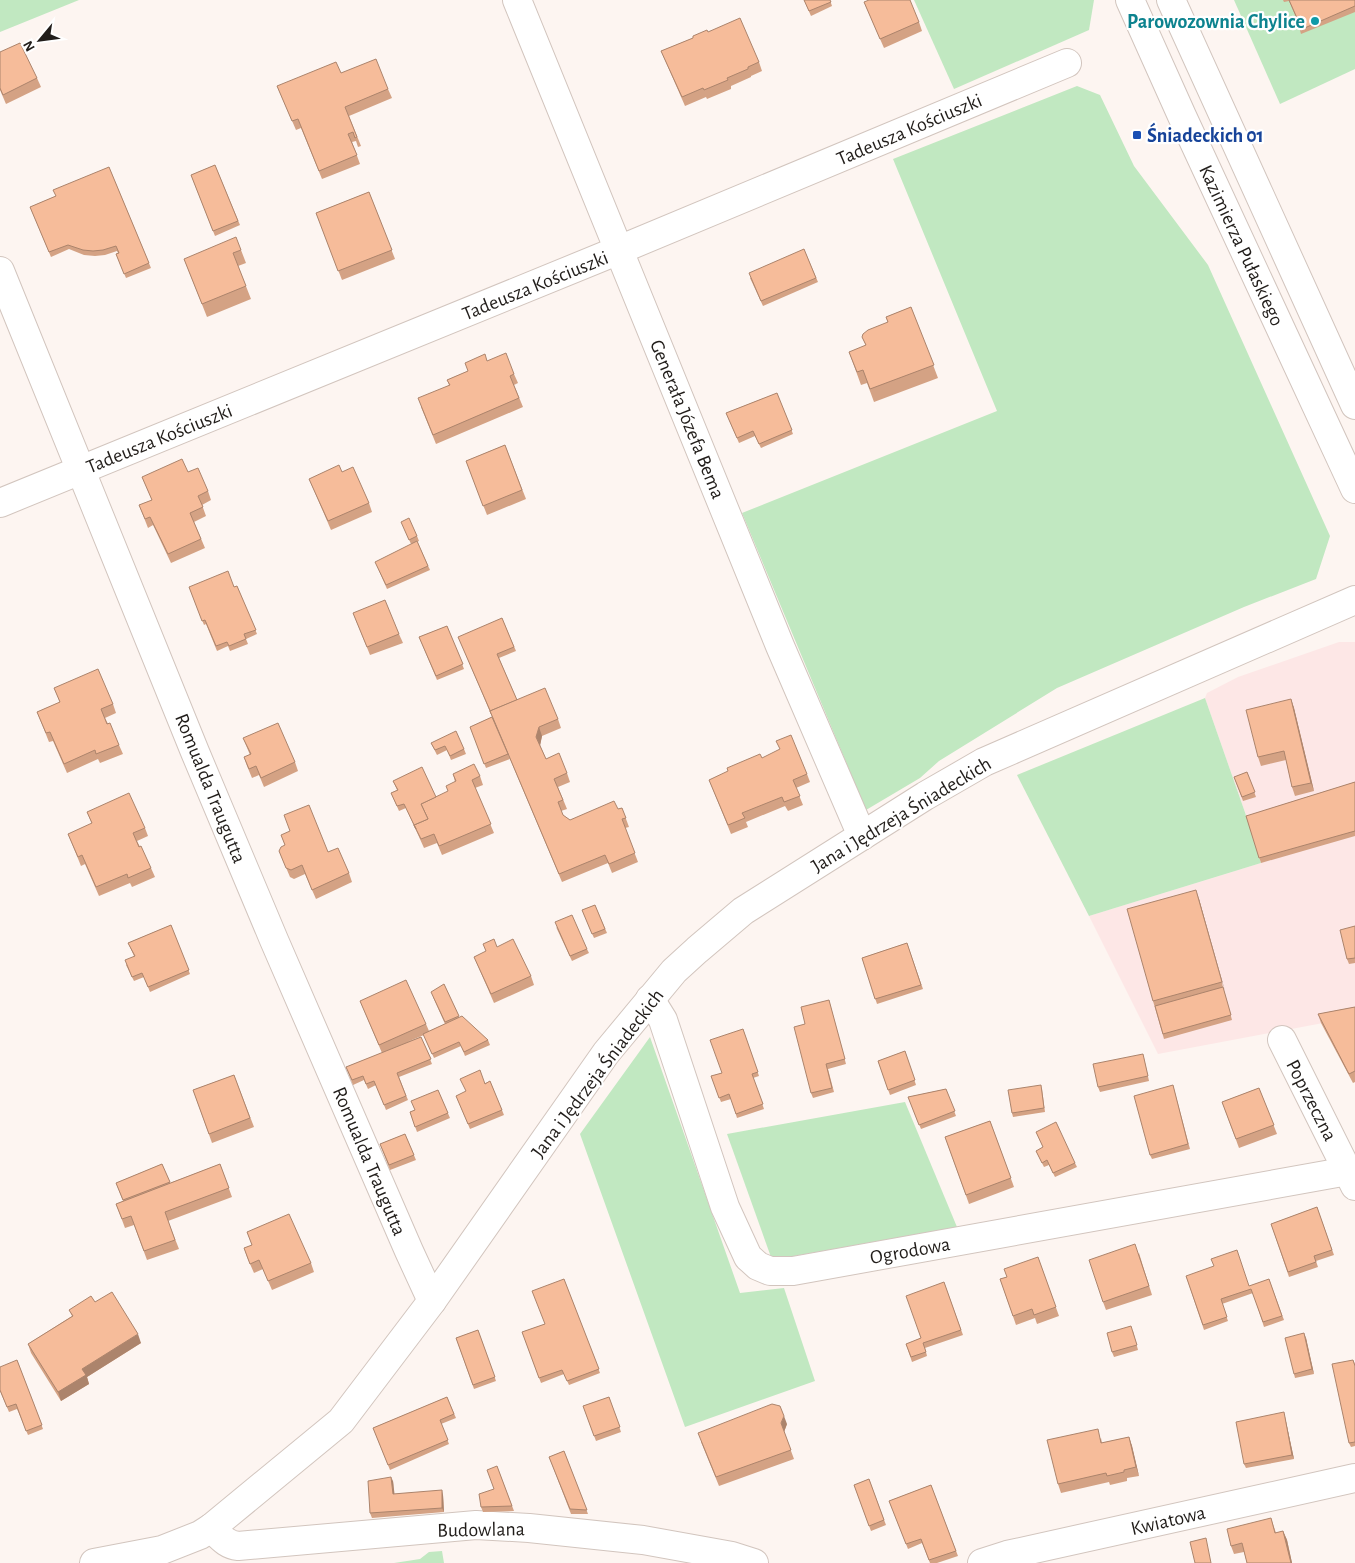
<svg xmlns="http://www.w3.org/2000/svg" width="1355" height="1563" font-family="'Alegreya Sans',sans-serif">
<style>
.industrial{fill:#fde7e6}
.green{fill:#c1e8c1}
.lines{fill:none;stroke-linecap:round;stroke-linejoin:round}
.minor-casing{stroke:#d2c5be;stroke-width:30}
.major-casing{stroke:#d2c5be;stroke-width:30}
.minor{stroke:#fff;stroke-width:28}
.major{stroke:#fff;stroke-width:28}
.wall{fill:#d4a284}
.shaded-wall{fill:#ac846c}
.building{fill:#f6bc9a;stroke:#ac846c}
.culture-dot{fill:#0f9aa8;stroke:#fff;stroke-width:2}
.transit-dot{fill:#1a4fb4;stroke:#fff;stroke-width:2}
.labels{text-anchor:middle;stroke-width:4.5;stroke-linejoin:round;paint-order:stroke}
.culture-label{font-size:20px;font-weight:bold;fill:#0d838f;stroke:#fff;text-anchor:end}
.street-label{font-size:20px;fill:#211d1a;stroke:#fff}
.transit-label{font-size:20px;font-weight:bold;fill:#164399;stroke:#fff;text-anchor:start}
</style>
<rect width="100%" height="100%" fill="#fdf5f1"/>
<!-- industrial -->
<polygon class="industrial" points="1339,642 1355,642 1355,1017 1158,1054 1089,916 1261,863 1248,821 1205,698 1207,693 1238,677"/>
<!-- green -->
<g class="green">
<polygon points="0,0 79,0 0,32"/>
<polygon points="914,0 1094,0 1089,30 954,89"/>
<polygon points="1234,0 1355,0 1355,69 1280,104"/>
<polygon points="1077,86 1100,95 1134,166 1208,265 1330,536 1316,579 1244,607 1057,688 939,761 920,778 866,810 742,513 997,411 893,159"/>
<polygon points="1205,698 1248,821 1261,863 1089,916 1017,775"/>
<polygon points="650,1037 740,1293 784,1288 815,1381 685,1427 580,1134"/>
<polygon points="905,1102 957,1227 772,1260 727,1134"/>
<polygon points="442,1551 444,1563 394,1563 420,1559 429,1552"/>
</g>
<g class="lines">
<!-- minor casing -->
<g class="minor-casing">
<g id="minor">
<polyline points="517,0 780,646 862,836"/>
<polyline points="0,271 195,752 274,940 409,1251 432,1301"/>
<polyline points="0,503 619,250 1067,63"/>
<polyline points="650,999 663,1020 725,1207 748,1257 758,1266 770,1271 793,1271 1348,1171"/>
<polyline points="1282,1040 1355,1186"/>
<path d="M 211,1528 C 220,1536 226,1545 238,1546 L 476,1525 L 529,1528 L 643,1540 L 732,1556 L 754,1563"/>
<polyline points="94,1563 162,1550 200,1535 211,1528 341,1421 432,1301 606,1053 674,971 697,950 743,911 925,796 984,762 1355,600"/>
<polyline points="982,1563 1007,1555 1355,1478"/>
</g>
</g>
<!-- major casing -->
<g class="major-casing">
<g id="major">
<polyline points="1130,0 1182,116 1355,489"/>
<polyline points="1171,0 1355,405"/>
</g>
</g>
<!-- minor -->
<use href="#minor" class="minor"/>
<!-- major -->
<use href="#major" class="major"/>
</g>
<!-- wall -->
<g class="wall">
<polygon points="804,0 830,0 832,6 811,16"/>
<polygon points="1283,0 1355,0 1355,12 1301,34 1299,27 1300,27 1289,1 1284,2"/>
<polygon points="864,2 919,22 922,31 884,48"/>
<polygon points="708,32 759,62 762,71 751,76 751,77 731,86 731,89 707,99 706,97 685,106 661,51"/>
<polygon points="0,52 37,78 41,87 6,104 0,90"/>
<polygon points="341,73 388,89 392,98 349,116 361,146 358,147 356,141 352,142 360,164 322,179 301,128 296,130 277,86"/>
<polygon points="215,165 240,225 215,236 191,175"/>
<polygon points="109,167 151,268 126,278 116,254 118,253 117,251 105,255 95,256 84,255 69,249 51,257 30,207 56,196"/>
<polygon points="369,192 395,259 342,280 316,213"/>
<polygon points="804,249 818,282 763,306 750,278"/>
<polygon points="241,250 246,263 238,266 251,299 207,317 184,259"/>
<polygon points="911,307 938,378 874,402 867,383 861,385 849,352 866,346 862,337 888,323 886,317"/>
<polygon points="487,361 514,374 518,383 514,385 523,407 436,444 421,407 449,385 447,380 468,371"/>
<polygon points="777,393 793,434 761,448 755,436 739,443 726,413"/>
<polygon points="505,445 526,499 487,515 466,461"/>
<polygon points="188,472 208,491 211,500 202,505 206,516 194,522 205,548 171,563 153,525 148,528 139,505 152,500 142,477"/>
<polygon points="342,472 369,503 372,512 331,530 309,479"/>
<polygon points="403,526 417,536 419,541 411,544"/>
<polygon points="417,541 430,570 387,589 377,566"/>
<polygon points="237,586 257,634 246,639 248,644 230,651 228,646 217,651 206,624 204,625 189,587 234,587"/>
<polygon points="353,613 399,634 403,643 370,655"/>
<polygon points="502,618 516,651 499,658 517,700 558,719 561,728 542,736 540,745 546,759 567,773 570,782 558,787 567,809 561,811 563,815 570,820 618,809 622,808 629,827 625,828 638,862 612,873 608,863 562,882 460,641"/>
<polygon points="447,626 464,669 437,680 419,637"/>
<polygon points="54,688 113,704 116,713 105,718 119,745 123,754 100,763 98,759 67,773 53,741 49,742 37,712 60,702"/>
<polygon points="1291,699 1294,708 1314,791 1295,796 1292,787 1286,760 1261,766 1258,757"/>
<polygon points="492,717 510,759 486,768 470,727"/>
<polygon points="243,738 295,762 298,771 264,787 259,775 252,778 247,766 244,757 250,755"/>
<polygon points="431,743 464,749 466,754 451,760 447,750 437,755"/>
<polygon points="762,758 807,774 810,782 796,788 803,805 788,811 785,806 746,822 748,827 731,834 709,780"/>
<polygon points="1247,772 1256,797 1243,801 1234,777"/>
<polygon points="453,774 480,776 483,785 475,788 494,833 442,855 437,843 424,848 406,808 399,811 391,793 397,790 393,781 436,797 448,792 455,782"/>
<polygon points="1355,782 1355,836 1261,863 1246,816"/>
<polygon points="87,812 145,828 148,836 137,841 151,868 155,877 132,887 130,883 99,896 85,864 81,866 68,834 92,824"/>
<polygon points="281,835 328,852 349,873 352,882 316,899 305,874 294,879 290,877 279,851 285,845"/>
<polygon points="1199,899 1232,1020 1164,1039 1153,1001"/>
<polygon points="595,905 607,933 594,938 582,910"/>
<polygon points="171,925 190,974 150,992 144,977 134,981 126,965 134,956 128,943"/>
<polygon points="1355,926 1355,963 1349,964 1347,959"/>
<polygon points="556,927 587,949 589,953 572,961"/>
<polygon points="907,943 923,989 877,1004 862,958"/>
<polygon points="497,947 531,976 534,985 494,1003 474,957"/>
<polygon points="444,984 459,1017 488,1040 490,1045 465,1056 461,1046 434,1058 424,1035 407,1042 421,1037 432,1064 399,1077 408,1100 386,1110 376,1085 368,1089 364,1080 353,1085 346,1067 382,1053 360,1001 426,1024 429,1031 445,1024 433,997"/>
<polygon points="829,1000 846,1064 828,1069 834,1092 813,1098 811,1093 805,1024"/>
<polygon points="1355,1007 1355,1082 1353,1083 1321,1023 1318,1014"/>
<polygon points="743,1029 759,1076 753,1078 764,1109 737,1118 731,1099 721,1102 711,1076 722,1073"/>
<polygon points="905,1051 916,1085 890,1095 878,1061"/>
<polygon points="1144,1058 1149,1081 1100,1092 1098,1087"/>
<polygon points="234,1075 254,1127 212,1143 193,1090"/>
<polygon points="490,1081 504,1115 470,1129 456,1096"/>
<polygon points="1173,1085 1190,1149 1152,1159 1150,1155"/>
<polygon points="1259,1088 1277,1134 1239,1148 1222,1102"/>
<polygon points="946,1089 956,1116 921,1129 908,1097"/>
<polygon points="1042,1089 1045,1112 1013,1117 1012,1113"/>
<polygon points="438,1090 450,1118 417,1132 410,1112 415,1110"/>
<polygon points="990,1121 1014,1187 969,1204 945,1137"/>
<polygon points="1036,1132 1075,1163 1077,1167 1055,1177 1049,1165 1044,1167 1036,1151 1043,1147"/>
<polygon points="405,1134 416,1160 390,1170 380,1144"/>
<polygon points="162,1164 170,1183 220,1164 232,1197 168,1221 179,1249 147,1260 134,1225 125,1228 116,1204 123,1201 116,1183"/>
<polygon points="1317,1207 1334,1255 1316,1261 1318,1267 1289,1277 1271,1224"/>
<polygon points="247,1232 311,1263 314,1272 272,1290 263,1269 254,1273 247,1257 244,1248 252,1245"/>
<polygon points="1139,1253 1152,1295 1106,1310 1103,1302"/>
<polygon points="1038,1257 1059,1316 1037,1324 1035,1318 1016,1325 1000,1279 1007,1277"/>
<polygon points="1186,1276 1250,1286 1269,1279 1284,1320 1264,1327 1253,1293 1222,1304 1228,1321 1204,1330"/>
<polygon points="564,1279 600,1373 569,1385 564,1374 541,1383 522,1332 545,1324"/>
<polygon points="944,1282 963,1335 925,1348 927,1356 912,1362 906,1344 921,1338"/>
<polygon points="95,1302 141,1343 87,1377 89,1384 61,1401 31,1353 28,1344 72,1316 69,1310"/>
<polygon points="478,1330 496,1381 474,1389 456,1338"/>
<polygon points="1133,1331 1138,1350 1114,1357 1112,1352"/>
<polygon points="1306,1338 1314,1374 1295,1378 1294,1374"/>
<polygon points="17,1360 43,1429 28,1435 17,1409 9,1412 0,1391"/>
<polygon points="1353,1360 1355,1364 1355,1446 1351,1447 1349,1443"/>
<polygon points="447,1397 456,1418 441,1424 449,1444 390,1470 373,1428"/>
<polygon points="609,1397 621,1432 596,1441 583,1406"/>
<polygon points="1285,1417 1294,1459 1246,1468 1244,1464"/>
<polygon points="787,1424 784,1432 794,1459 719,1486 701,1442"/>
<polygon points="1129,1437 1132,1446 1139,1476 1127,1478 1127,1481 1110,1485 1109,1482 1061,1493 1058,1484 1101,1438 1102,1443"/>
<polygon points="564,1451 588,1514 571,1514 549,1457"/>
<polygon points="497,1466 514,1511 483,1512 481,1507 494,1489"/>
<polygon points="869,1479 886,1525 871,1531 854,1485"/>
<polygon points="393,1481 394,1494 443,1495 444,1512 372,1518 370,1513"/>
<polygon points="931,1485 958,1556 937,1563 930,1563 922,1543 908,1549 889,1501"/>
<polygon points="1271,1518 1276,1533 1283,1531 1287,1540 1292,1563 1247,1563 1244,1552 1234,1554 1231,1546"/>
</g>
<!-- shaded-wall -->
<g class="shaded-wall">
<polygon points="1291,699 1294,708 1314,791 1311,783"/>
<polygon points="539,727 542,736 540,746 536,737"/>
<polygon points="1196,890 1199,899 1225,991 1222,982"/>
<polygon points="1304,1333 1306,1338 1314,1374 1312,1369"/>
<polygon points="138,1334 141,1343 87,1377 89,1384 61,1401 58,1392 82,1369"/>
<polygon points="1284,1412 1285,1417 1294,1459 1292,1455"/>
<polygon points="784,1416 787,1424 784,1432 781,1423"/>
<polygon points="1129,1437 1132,1446 1139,1476 1136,1467"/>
<polygon points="391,1477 393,1481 395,1498 393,1494"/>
<polygon points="442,1490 443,1495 444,1512 442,1508"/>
<polygon points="1283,1531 1287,1540 1292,1563 1291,1563"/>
</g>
<!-- building -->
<g class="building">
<polygon points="804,0 830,0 831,2 809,11"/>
<polygon points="869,0 910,0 919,22 880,39 864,2"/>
<polygon points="1289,0 1355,0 1355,6 1300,30 1299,27 1301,27"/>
<polygon points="740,18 759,62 748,67 748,69 727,78 728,80 704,90 703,88 682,97 661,51 693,38 693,36 707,30 708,32"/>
<polygon points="20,43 37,78 3,95 0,88 0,52"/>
<polygon points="376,59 388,89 345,107 357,137 355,138 353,132 348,134 357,155 319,171 298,119 292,121 277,86 336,62 341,73"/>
<polygon points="215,165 238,221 213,231 191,175"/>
<polygon points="109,167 149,263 124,274 116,254 119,253 116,246 103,250 93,251 83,250 68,245 49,252 30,207 56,196 53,190"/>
<polygon points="369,192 392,250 338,271 316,213"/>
<polygon points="236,237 241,250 233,253 246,286 202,304 184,259"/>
<polygon points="804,249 816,278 761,301 749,273"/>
<polygon points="911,307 934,365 870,389 863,370 857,372 849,352 866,345 862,337 863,334 868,330 888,322 886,317"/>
<polygon points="506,353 514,374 510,376 519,398 433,435 418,398 450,385 447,380 468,371 465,363 485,354 487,361"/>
<polygon points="777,393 792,430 759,444 753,431 737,438 726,413"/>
<polygon points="505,445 522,490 483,506 466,461"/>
<polygon points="182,459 188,472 198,468 208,491 198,496 203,507 190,513 201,539 168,554 150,517 145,519 139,505 152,500 142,477"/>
<polygon points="339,465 342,472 353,467 369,503 328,521 309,479"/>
<polygon points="409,518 417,536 409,540 401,522"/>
<polygon points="417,541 428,566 386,585 375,562"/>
<polygon points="228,571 234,587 237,586 256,630 244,634 246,639 229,646 227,642 216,646 205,620 202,621 189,587"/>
<polygon points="385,600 399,634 367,647 353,613"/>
<polygon points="502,618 514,647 497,654 517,700 490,711 492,715 458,637"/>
<polygon points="447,626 463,664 436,676 419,637"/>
<polygon points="98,669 113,704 101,709 107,724 110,723 119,745 96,754 95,750 64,764 50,732 46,733 37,712 60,702 54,688"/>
<polygon points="545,688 558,719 539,727 536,737 546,759 559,753 567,773 554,779 563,800 558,802 563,815 570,820 614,801 618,809 622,808 626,818 622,819 635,853 609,864 605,855 559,874 490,711"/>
<polygon points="1291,699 1311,783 1292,787 1284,751 1258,757 1246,710"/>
<polygon points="492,717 508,754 484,764 470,727"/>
<polygon points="278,723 295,762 261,778 256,766 249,769 244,757 251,754 243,738"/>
<polygon points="456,731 464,749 450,756 445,746 435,750 431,743"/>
<polygon points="791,735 807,774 793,780 800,796 784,802 782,797 742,813 745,818 728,825 709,780 728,771 727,768 760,754 762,758 780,749 776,741"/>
<polygon points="474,764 480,776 472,780 491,824 439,846 434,834 421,839 414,825 428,819 421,804 448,791 446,786 456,781 453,774"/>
<polygon points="422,767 436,797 421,804 428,819 414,825 416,829 404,804 397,806 391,793 398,790 393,781"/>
<polygon points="1247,772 1255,792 1242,797 1234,777"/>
<polygon points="1355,782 1355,831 1259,858 1246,816"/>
<polygon points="129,793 145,828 133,833 139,847 141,846 151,868 128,878 127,874 96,887 82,855 78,857 68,834 92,823 87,812"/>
<polygon points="309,805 328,852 338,848 349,873 312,890 302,865 291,870 286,868 279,851 281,847 285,845 281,835 290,831 284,815"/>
<polygon points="1196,890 1222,982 1153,1001 1127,909"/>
<polygon points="595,905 605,929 592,934 582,910"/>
<polygon points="572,915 587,949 570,956 555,922"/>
<polygon points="171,925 189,970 148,987 142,973 132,977 125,960 135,956 128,943"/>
<polygon points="1355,926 1355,958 1347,959 1340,930"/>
<polygon points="494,939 497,947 513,939 531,976 491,994 474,957 486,951 483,944"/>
<polygon points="907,943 921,985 875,999 862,958"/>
<polygon points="406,980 426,1024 379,1045 360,1001"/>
<polygon points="444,984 459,1016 445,1022 431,992"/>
<polygon points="1223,987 1231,1015 1163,1034 1155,1006"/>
<polygon points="829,1000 845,1059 826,1064 832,1088 811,1093 794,1027 805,1024 801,1007"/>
<polygon points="1355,1007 1355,1071 1349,1074 1318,1014"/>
<polygon points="462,1016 488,1040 464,1052 459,1042 432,1054 423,1034"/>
<polygon points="743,1029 758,1072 752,1074 763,1104 736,1114 729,1094 719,1098 711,1076 722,1073 710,1040"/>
<polygon points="421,1037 431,1059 397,1073 406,1096 384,1105 374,1081 366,1084 363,1076 352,1080 346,1067"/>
<polygon points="905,1051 915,1080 888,1090 878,1061"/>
<polygon points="1143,1054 1148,1076 1098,1087 1093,1064"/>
<polygon points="480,1070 485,1084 490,1081 502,1110 468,1124 456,1096 466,1091 460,1079"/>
<polygon points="234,1075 250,1118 209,1134 193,1090"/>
<polygon points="1041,1085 1044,1108 1012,1113 1008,1090"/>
<polygon points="1173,1085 1188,1144 1150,1155 1134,1096"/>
<polygon points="1259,1088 1274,1125 1236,1139 1222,1102"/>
<polygon points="946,1089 955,1111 919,1125 908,1097"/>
<polygon points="438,1090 448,1113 415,1127 410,1112 415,1110 411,1101"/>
<polygon points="990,1121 1011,1178 966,1195 945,1137"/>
<polygon points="1056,1122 1075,1163 1053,1173 1047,1160 1042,1163 1036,1151 1043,1147 1036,1132"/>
<polygon points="405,1134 414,1155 389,1165 380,1144"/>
<polygon points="162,1164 170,1182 123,1200 116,1183"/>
<polygon points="220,1164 229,1188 165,1212 175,1240 144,1251 131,1216 122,1219 116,1204"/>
<polygon points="1317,1207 1332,1250 1314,1256 1316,1262 1288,1272 1271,1224"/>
<polygon points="289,1214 311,1263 268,1281 259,1260 250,1264 244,1248 252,1245 247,1232"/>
<polygon points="1135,1244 1149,1286 1103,1302 1089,1260"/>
<polygon points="1237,1250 1249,1286 1269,1279 1282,1316 1263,1322 1251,1289 1221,1299 1227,1317 1203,1325 1186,1276 1214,1266 1211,1259"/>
<polygon points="1038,1257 1056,1307 1034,1315 1032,1309 1013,1316 1000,1279 1007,1277 1004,1269"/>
<polygon points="564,1279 599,1369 567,1381 562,1370 539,1378 522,1332 545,1324 532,1291"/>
<polygon points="944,1282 961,1330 923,1343 926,1352 911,1357 906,1344 921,1338 906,1296"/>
<polygon points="112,1292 138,1334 82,1369 86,1375 58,1392 28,1344 73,1316 69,1310 91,1296 95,1302"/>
<polygon points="1131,1326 1137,1345 1112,1352 1107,1333"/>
<polygon points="478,1330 495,1377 473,1385 456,1338"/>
<polygon points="1304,1333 1312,1369 1294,1374 1285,1338"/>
<polygon points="17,1360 42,1425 26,1431 16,1404 7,1407 0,1390 0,1367"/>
<polygon points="1353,1360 1355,1366 1355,1442 1349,1443 1332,1364"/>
<polygon points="447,1397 454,1414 440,1420 448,1440 388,1465 373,1428"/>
<polygon points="609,1397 620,1427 594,1436 583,1406"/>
<polygon points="772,1404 780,1406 784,1416 781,1423 791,1450 716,1477 698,1433"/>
<polygon points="1284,1412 1292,1455 1244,1464 1236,1422"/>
<polygon points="1098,1429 1101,1443 1129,1437 1136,1467 1124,1470 1124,1472 1107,1476 1106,1473 1058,1484 1047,1440"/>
<polygon points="564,1451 587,1510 570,1509 549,1457"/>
<polygon points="497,1466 512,1506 481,1507 479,1494 494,1489 487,1470"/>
<polygon points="391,1477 393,1494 442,1490 442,1508 370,1513 368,1481"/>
<polygon points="869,1479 884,1520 869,1526 854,1485"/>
<polygon points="931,1485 956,1551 929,1560 921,1539 906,1544 889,1501"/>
<polygon points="1271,1518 1275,1533 1283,1531 1291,1563 1247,1563 1242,1543 1231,1546 1227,1529"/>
<polygon points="1206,1538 1211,1563 1195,1563 1190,1542"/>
</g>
<!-- markers -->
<circle class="culture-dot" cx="1315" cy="21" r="5"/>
<rect class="transit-dot" x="1132" y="130" width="10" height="10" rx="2.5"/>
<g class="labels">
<!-- culture labels -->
<g class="culture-label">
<text x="1305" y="28">Parowozownia Chylice</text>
</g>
<!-- street labels -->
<g class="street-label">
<text transform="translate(909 129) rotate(-23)" y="7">Tadeusza Kościuszki</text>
<text transform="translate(1242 245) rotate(65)" y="7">Kazimierza Pułaskiego</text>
<text transform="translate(535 285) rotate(-22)" y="7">Tadeusza Kościuszki</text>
<text transform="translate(688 419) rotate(68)" y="7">Generała Józefa Bema</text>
<text transform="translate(159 438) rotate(-22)" y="7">Tadeusza Kościuszki</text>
<text transform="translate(211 788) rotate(68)" y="7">Romualda Traugutta</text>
<text transform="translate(901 814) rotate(-31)" y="7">Jana i Jędrzeja Śniadeckich</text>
<text transform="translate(597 1073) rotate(-53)" y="7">Jana i Jędrzeja Śniadeckich</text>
<text transform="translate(1312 1100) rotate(63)" y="7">Poprzeczna</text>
<text transform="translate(370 1161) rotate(67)" y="7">Romualda Traugutta</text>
<text transform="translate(910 1250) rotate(-10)" y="7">Ogrodowa</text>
<text transform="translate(1168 1520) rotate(-13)" y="7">Kwiatowa</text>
<text transform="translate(481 1529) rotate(-1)" y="7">Budowlana</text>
</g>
<!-- transit labels -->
<g class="transit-label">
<text x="1147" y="142">Śniadeckich 01</text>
</g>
</g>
<!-- north arrow -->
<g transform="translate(40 40) rotate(241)" stroke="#ffffff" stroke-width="4" paint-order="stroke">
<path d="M0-4L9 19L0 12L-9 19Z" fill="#211d1a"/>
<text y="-8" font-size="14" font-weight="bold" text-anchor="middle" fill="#211d1a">N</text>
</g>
</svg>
